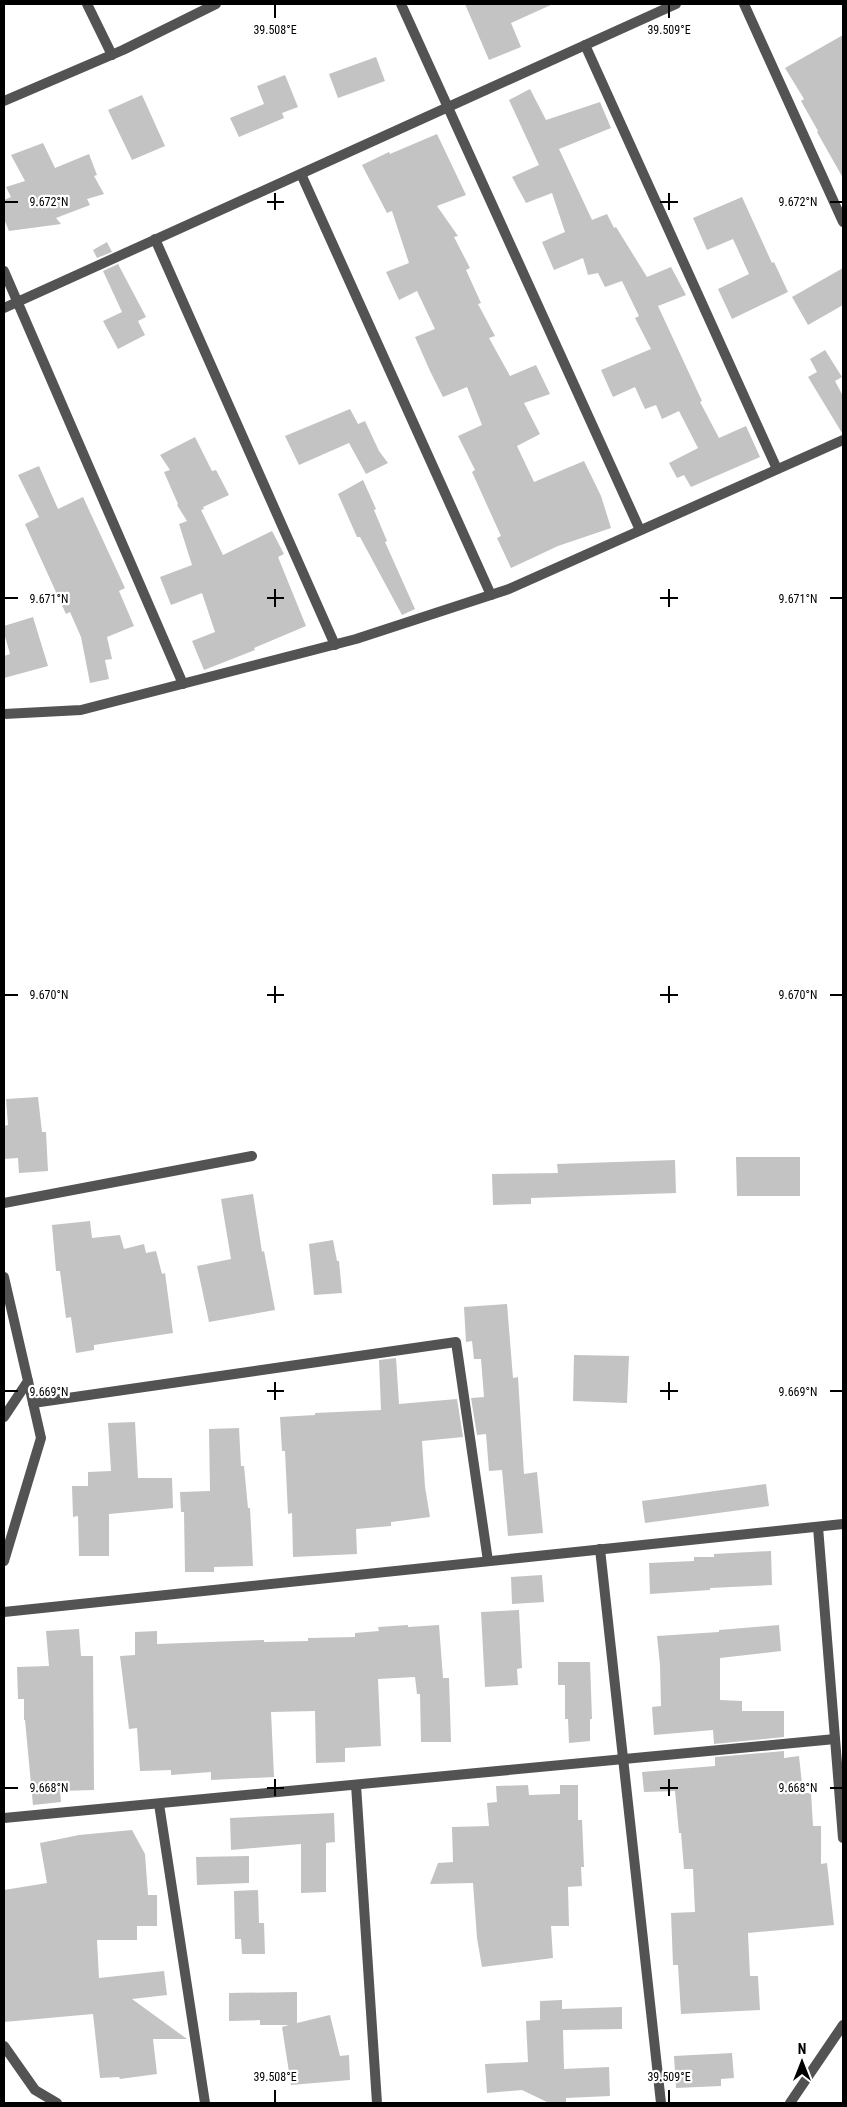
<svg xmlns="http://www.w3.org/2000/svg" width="847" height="2107" font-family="'Roboto Condensed',sans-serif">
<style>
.building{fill:#c3c3c3}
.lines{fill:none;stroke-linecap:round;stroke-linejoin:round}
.minor{stroke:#535353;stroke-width:10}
.tertiary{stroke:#535353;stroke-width:10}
.ticks{fill:none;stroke:#000;stroke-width:2}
.ticks-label{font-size:12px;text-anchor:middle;fill:#000;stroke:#fff;stroke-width:4.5;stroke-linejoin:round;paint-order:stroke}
</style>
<rect width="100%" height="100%" fill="#fff"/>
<!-- building -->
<g class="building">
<polygon points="465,4 553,4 511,23 521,47 489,60"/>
<polygon points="843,35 843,178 817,132 818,131 801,101 804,99 785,68"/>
<polygon points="376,57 385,81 338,98 329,74"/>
<polygon points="285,75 298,107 282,113 284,118 239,137 230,118 264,104 257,86"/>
<polygon points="530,89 546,120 600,102 611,128 559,149 592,220 607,214 614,228 616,227 647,277 671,267 686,295 658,306 702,401 700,402 719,438 746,426 760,457 691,487 684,475 677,478 669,463 698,448 679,411 662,419 656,405 645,409 635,387 613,397 601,370 651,349 635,318 639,316 622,281 605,287 598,273 588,275 583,258 554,270 542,242 565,232 552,193 526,203 512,177 539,165 509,100"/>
<polygon points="142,95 165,146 132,160 108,110"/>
<polygon points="437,134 466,195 437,206 458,236 454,237 470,268 466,270 481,303 478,304 495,336 489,338 510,376 536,365 550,394 524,403 540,434 517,446 534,482 584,461 601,496 611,528 558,546 511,568 497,538 501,536 472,472 475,470 458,436 482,425 467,387 443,397 430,371 415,337 435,329 417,291 399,300 386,272 409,263 392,211 387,213 362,165 389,152 390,154"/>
<polygon points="43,143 55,168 89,154 97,175 94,176 104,194 87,199 90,205 56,218 61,224 9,231 4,219 4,200 11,197 6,187 25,181 11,155"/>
<polygon points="742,197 772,263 774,262 788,292 732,319 718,289 749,274 733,239 707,250 693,218"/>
<polygon points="107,242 112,252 97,258 93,250"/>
<polygon points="118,264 146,317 138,321 145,335 118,349 103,321 122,312 103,271"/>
<polygon points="843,268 843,305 808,325 792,297"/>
<polygon points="825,350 842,377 835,381 843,396 843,433 842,433 808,377 817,372 810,359"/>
<polygon points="350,409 358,424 365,421 379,451 388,463 366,474 349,443 299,465 285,436"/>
<polygon points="195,437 212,471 216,470 229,495 203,507 204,509 201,510 223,555 272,531 284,554 278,557 306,626 254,648 255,650 204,670 192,641 215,632 202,593 171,605 160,577 192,565 179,524 187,521 177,505 178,504 164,472 170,470 160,455"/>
<polygon points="39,466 58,509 83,497 125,588 119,591 134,626 107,637 112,659 105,660 109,679 90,683 81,637 70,612 66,614 25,524 39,517 18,475"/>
<polygon points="363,480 376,509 374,510 387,541 385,542 415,609 402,615 360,537 357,537 338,494"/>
<polygon points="33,617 48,666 4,678 4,656 10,654 4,633 4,626"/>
<polygon points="38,1097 42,1132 46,1132 48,1171 19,1173 18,1158 4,1159 4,1126 8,1125 6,1099"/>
<polygon points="736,1157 800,1157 800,1196 737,1196"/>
<polygon points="675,1160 676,1193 531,1198 531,1204 493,1205 492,1174 558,1173 557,1164"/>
<polygon points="253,1194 262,1252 264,1251 275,1310 209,1322 197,1266 231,1259 221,1199"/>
<polygon points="90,1221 92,1238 120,1235 124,1249 144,1244 146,1253 156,1251 162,1274 165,1273 173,1333 94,1345 94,1350 76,1353 71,1317 66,1318 60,1271 56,1271 52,1225"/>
<polygon points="333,1240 337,1261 339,1261 342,1293 314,1295 309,1244"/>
<polygon points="507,1304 513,1378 518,1377 524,1474 537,1472 543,1533 508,1536 502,1470 489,1471 486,1434 477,1435 471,1398 484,1397 481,1359 474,1359 472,1341 466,1342 464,1307"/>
<polygon points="574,1355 629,1356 627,1403 573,1401"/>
<polygon points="396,1358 399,1404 457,1399 463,1437 422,1441 425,1487 430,1517 391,1522 391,1526 356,1529 357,1554 293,1557 292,1513 288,1514 285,1451 282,1451 280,1417 315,1415 315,1413 381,1410 379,1360"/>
<polygon points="135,1422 138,1478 172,1478 173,1508 109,1514 109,1556 79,1556 78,1516 73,1517 72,1486 88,1486 88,1472 111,1471 108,1423"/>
<polygon points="239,1428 241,1466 244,1466 248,1508 250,1508 253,1566 214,1567 214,1572 185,1572 184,1512 181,1512 180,1492 210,1491 209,1429"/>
<polygon points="766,1484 769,1506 645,1523 642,1501"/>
<polygon points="771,1551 772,1585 710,1588 710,1590 650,1594 649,1563 694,1561 694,1557 714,1557 714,1554"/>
<polygon points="542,1575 544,1602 512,1604 511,1577"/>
<polygon points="519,1610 522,1668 517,1669 518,1685 485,1687 481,1612"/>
<polygon points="408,1625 408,1627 439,1625 443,1678 449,1678 451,1742 421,1742 420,1694 417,1694 415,1677 378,1679 381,1746 345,1748 345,1762 316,1763 315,1711 271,1712 274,1777 211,1780 211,1772 171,1775 171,1770 140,1771 137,1728 129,1729 120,1656 135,1655 135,1632 157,1631 157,1644 264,1640 264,1642 308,1641 308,1638 355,1637 355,1633 379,1631 378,1627"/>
<polygon points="779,1625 781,1651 720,1658 720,1700 742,1701 742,1711 784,1711 784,1737 714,1744 713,1730 654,1735 652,1707 661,1706 660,1665 657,1636 719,1632 719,1630"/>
<polygon points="79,1629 81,1656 93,1656 94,1790 60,1791 61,1802 33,1805 25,1720 24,1720 24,1699 18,1699 17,1667 49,1666 46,1631"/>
<polygon points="558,1662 590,1662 592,1719 590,1719 590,1741 569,1743 568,1719 565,1719 565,1685 558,1685"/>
<polygon points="784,1751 784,1758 799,1756 803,1793 811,1793 813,1826 821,1826 821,1864 827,1863 834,1925 748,1933 750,1976 758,1976 760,2010 681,2014 678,1965 673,1965 671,1913 695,1912 693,1869 684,1869 681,1833 679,1833 675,1791 644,1792 642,1772 715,1766 715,1757"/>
<polygon points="528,1785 529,1795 560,1794 560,1785 578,1785 578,1820 582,1820 584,1867 581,1867 582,1886 568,1887 569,1926 551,1926 553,1958 482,1967 477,1938 473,1883 430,1884 438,1863 453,1862 452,1827 489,1826 487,1803 497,1802 496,1786"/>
<polygon points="334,1813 335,1842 326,1843 326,1892 301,1893 301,1844 231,1850 230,1818"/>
<polygon points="132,1830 145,1854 148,1895 157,1895 157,1926 137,1926 137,1940 97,1940 99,1978 164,1971 167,1995 132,1999 187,2039 153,2039 157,2074 120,2079 119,2077 100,2078 93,2014 4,2022 4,1890 47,1883 40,1843 79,1835"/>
<polygon points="249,1856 249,1883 197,1885 196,1857"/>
<polygon points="258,1890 259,1923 264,1923 265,1954 242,1954 241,1939 235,1939 234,1891"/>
<polygon points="297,1992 297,2023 330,2015 340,2056 349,2055 350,2080 291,2085 282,2027 289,2025 260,2025 260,2020 229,2021 229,1993"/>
<polygon points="562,2000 562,2009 622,2007 622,2029 563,2030 564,2069 609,2067 610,2096 566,2098 566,2103 549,2103 522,2090 487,2093 485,2064 528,2062 526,2021 540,2020 540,2001"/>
<polygon points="732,2053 734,2078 721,2079 721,2086 676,2088 674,2056"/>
</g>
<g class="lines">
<!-- minor -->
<g class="minor">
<polyline points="87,4 112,55"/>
<polyline points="401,4 640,530"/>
<polyline points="744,4 843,222"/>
<polyline points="585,45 777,469"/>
<polyline points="301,174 491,595"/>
<polyline points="155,239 335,645"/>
<polyline points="4,271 183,684"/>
<polyline points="4,308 676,4"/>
<polyline points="4,714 81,710 356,639 509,589 843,440"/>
<polyline points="4,1203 252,1156"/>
<polyline points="4,1277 28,1381 4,1417"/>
<polyline points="33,1403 456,1342 488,1561"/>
<polyline points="818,1527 843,1838"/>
<polyline points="600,1549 661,2103"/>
<polyline points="4,1561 41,1438 28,1381"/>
<polyline points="4,1612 843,1524"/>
<polyline points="356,1785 377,2103"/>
<polyline points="159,1804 205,2103"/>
<polyline points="4,1818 835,1739"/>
<polyline points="4,2046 35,2090 57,2103"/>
<polyline points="790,2103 843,2025"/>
</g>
<!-- tertiary -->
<polyline class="tertiary" points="4,101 123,50 216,4"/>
</g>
<!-- ticks -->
<path class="ticks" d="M 275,5 L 275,18M 669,5 L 669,18M 275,193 L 275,210M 669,193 L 669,210M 5,202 L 18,202M 267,202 L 284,202M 660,202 L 678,202M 830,202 L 842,202M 275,589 L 275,607M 669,589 L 669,607M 5,598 L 18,598M 267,598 L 284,598M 660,598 L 678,598M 830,598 L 842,598M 275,986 L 275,1003M 669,986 L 669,1003M 5,995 L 18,995M 267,995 L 284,995M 660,995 L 678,995M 830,995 L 842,995M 275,1382 L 275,1400M 669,1382 L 669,1400M 5,1391 L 18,1391M 267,1391 L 284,1391M 660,1391 L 678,1391M 830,1391 L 842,1391M 275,1779 L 275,1796M 669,1779 L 669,1796M 5,1788 L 18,1788M 267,1788 L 284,1788M 660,1788 L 678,1788M 830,1788 L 842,1788M 275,2090 L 275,2102M 669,2090 L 669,2102"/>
<g class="ticks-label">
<text x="275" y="34">39.508°E</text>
<text x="669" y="34">39.509°E</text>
<text x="49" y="206">9.672°N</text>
<text x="798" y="206">9.672°N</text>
<text x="49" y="603">9.671°N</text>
<text x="798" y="603">9.671°N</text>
<text x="49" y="999">9.670°N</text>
<text x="798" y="999">9.670°N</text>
<text x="49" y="1396">9.669°N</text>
<text x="798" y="1396">9.669°N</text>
<text x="49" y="1792">9.668°N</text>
<text x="798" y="1792">9.668°N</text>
<text x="275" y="2081">39.508°E</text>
<text x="669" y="2081">39.509°E</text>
</g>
<!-- border -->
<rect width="847" height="2107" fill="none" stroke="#000000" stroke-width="10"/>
<!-- north arrow -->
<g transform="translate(802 2062)" stroke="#ffffff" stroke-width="4" paint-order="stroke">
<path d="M0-4L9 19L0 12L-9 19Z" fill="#000000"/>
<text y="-8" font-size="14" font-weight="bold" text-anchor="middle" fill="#000000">N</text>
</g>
</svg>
